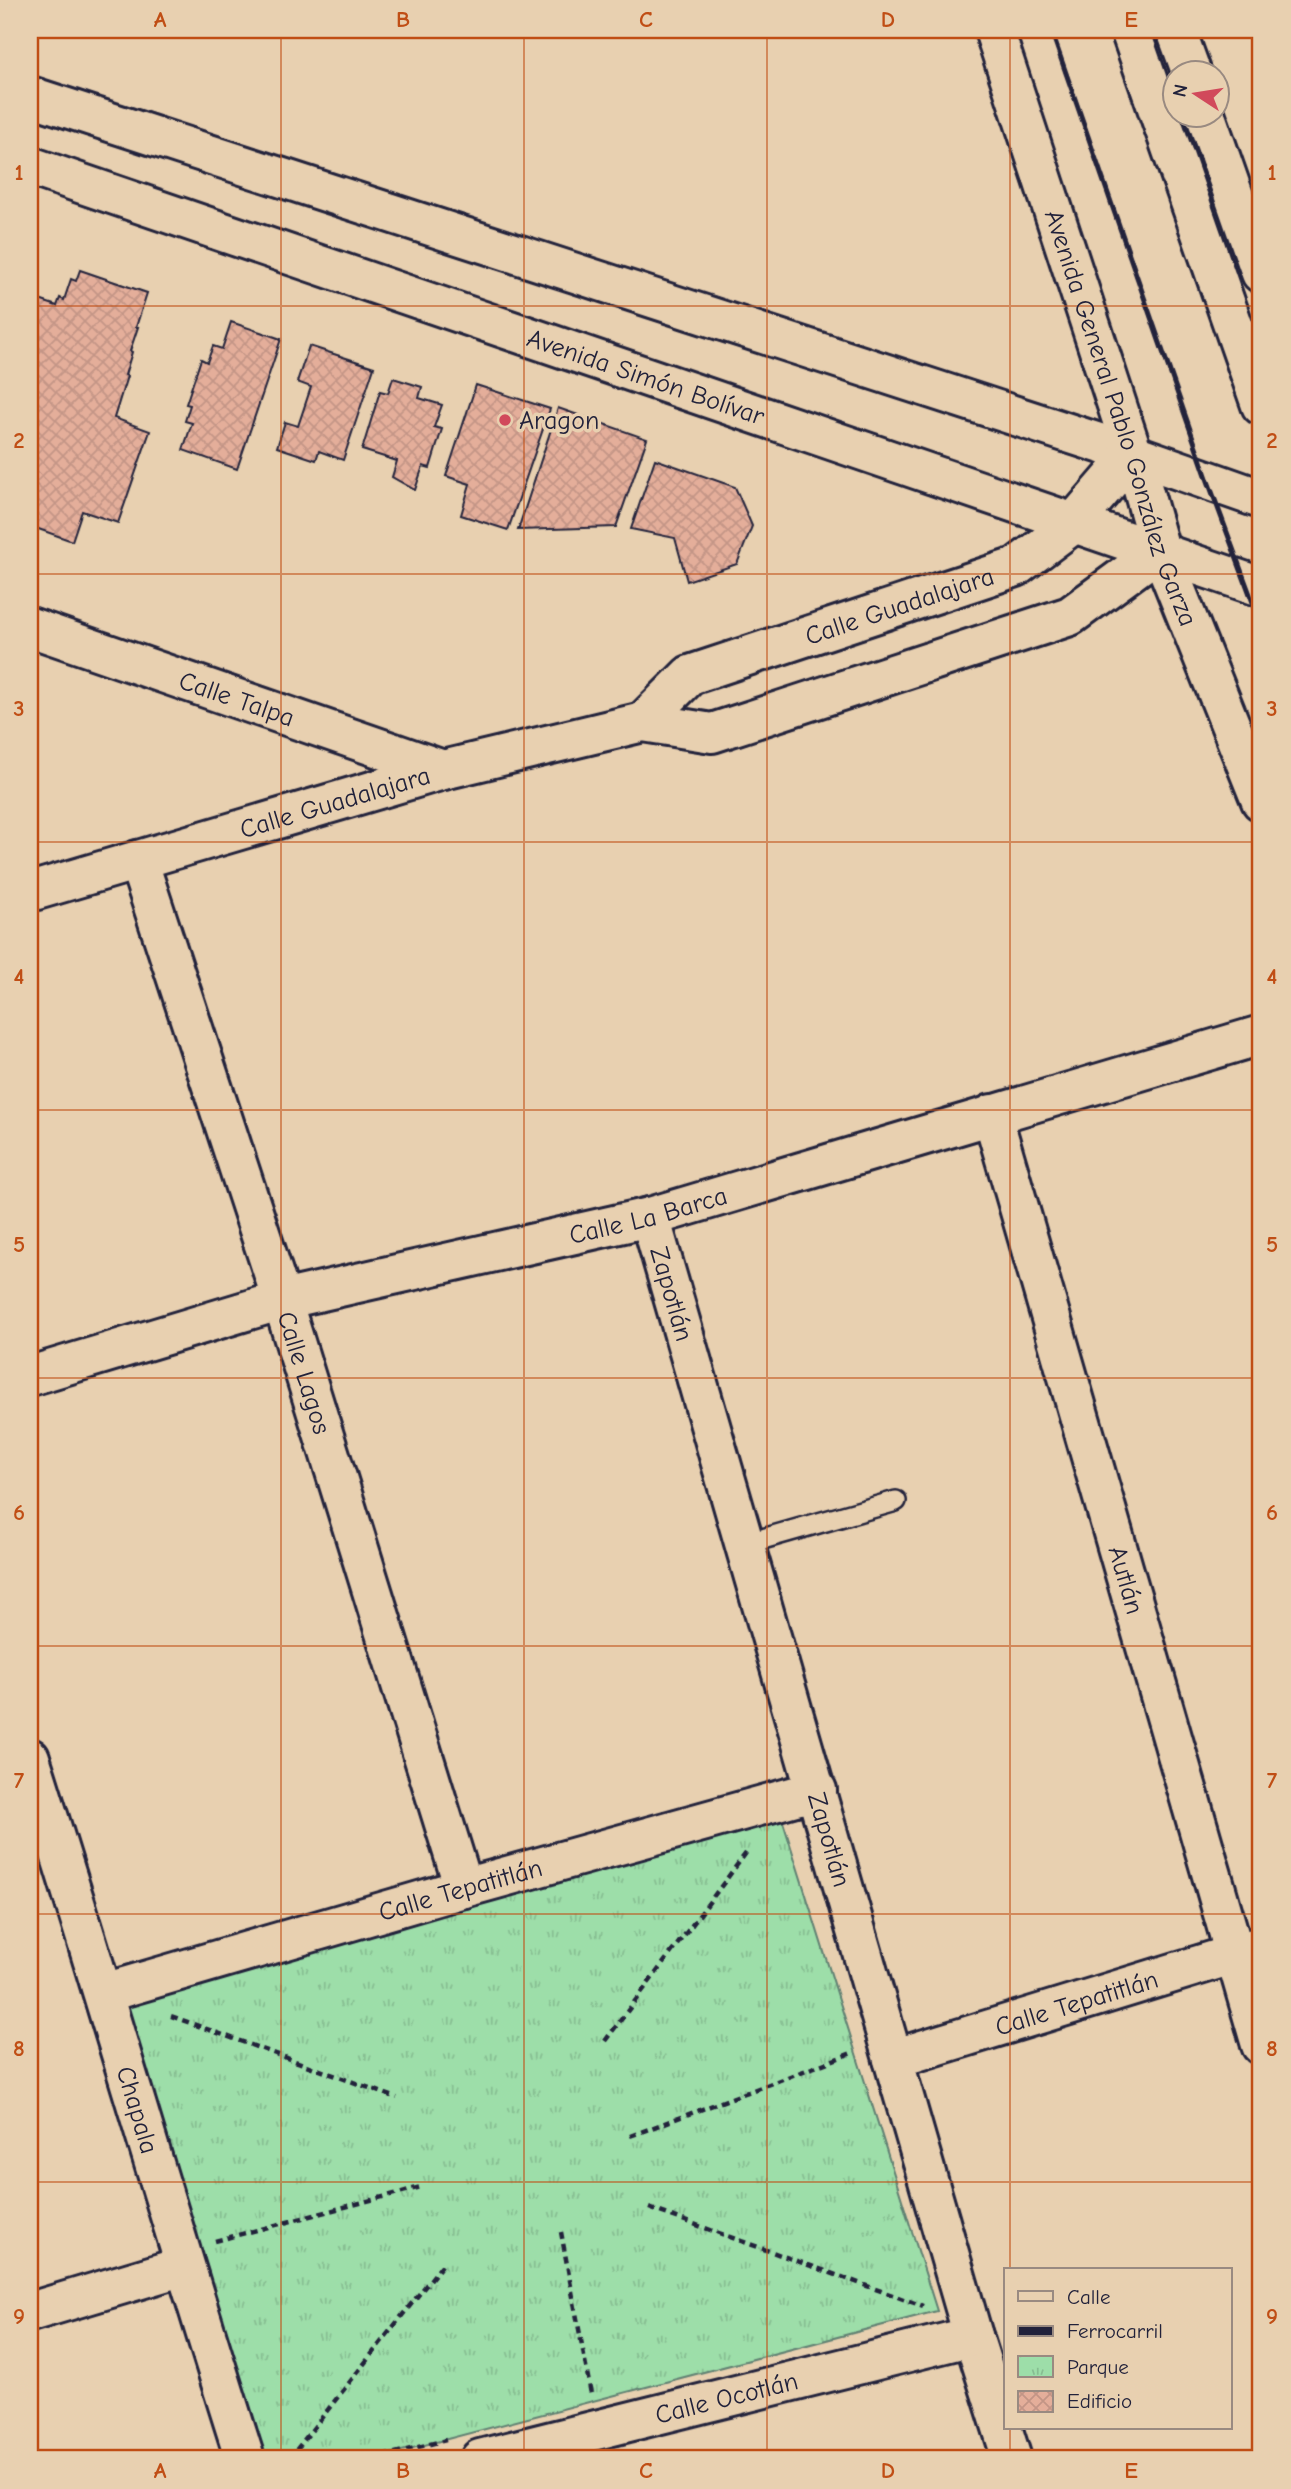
<svg xmlns="http://www.w3.org/2000/svg" width="1291" height="2489" font-family="'Comic Neue',sans-serif">
<style>
.park{fill:url(#park-tufts);stroke:#608072;stroke-width:2}
.building{fill:url(#building-cross-hatch);stroke:#22223b;stroke-width:2}
.lines{fill:none;stroke-linecap:round;stroke-linejoin:round}
.lane-casing{stroke:#22223b;stroke-width:24}
.street-casing{stroke:#22223b;stroke-width:44}
.secondary-casing{stroke:#22223b;stroke-width:44}
.primary-casing{stroke:#22223b;stroke-width:44}
.path{stroke:#22223b;stroke-width:4.5;stroke-dasharray:7 5;stroke-linecap:butt}
.lane{stroke:#e8d0b0;stroke-width:19}
.street{stroke:#e8d0b0;stroke-width:38}
.secondary{stroke:#e8d0b0;stroke-width:38}
.primary{stroke:#e8d0b0;stroke-width:38}
.rail{stroke:#22223b;stroke-width:5}
.grid{fill:none;stroke:#c04e15;stroke-width:2;stroke-opacity:0.55}
.poi-dot{fill:#d1495b;stroke:#e8d0b0;stroke-width:2.5}
.labels{text-anchor:middle;stroke-width:7;stroke-linejoin:round;paint-order:stroke}
.street-label{font-size:26px;fill:#22223b;stroke:#e8d0b0}
.poi-label{font-size:26px;fill:#22223b;stroke:#e8d0b0;text-anchor:start}
.neatline{fill:none;stroke:#c04e15;stroke-width:2.5}
.grid-label{font-size:23px;text-anchor:middle;font-weight:bold;fill:#c04e15}
</style>
<defs>
<pattern id="park-tufts" width="24" height="20" patternUnits="userSpaceOnUse" patternTransform="scale(1.75)"><rect width="24" height="20" fill="#9ddea9"/><path d="M3 7l-1-3M5 7V3M7 7l1-3M15 17l-1-3M17 17v-4M19 17l1-3" fill="none" stroke="#87be92"/></pattern>
<pattern id="building-cross-hatch" width="8" height="8" patternUnits="userSpaceOnUse" patternTransform="scale(1.75)"><rect width="8" height="8" fill="#e4ae9a"/><path d="M0 0l8 8M0 8l8-8" fill="none" stroke="#c39586"/></pattern>
</defs>
<rect width="100%" height="100%" fill="#e8d0b0"/>
<filter id="ink" filterUnits="userSpaceOnUse"><feTurbulence type="fractalNoise" baseFrequency=".0143" numOctaves="2"/><feDisplacementMap in="SourceGraphic" scale="14" xChannelSelector="R" yChannelSelector="G"/><feConvolveMatrix kernelMatrix="1 2 1 2 8 2 1 2 1" color-interpolation-filters="sRGB"/></filter>
<g filter="url(#ink)">
<!-- park -->
<polygon class="park" points="779,1809 937,2311 371,2459 260,2459 121,1998"/>
<!-- building -->
<g class="building">
<polygon points="80,270 147,293 136,327 138,327 130,351 132,352 125,375 127,376 114,418 150,431 118,523 82,511 72,541 30,526 30,297 57,306 60,298 64,300 71,279 76,281"/>
<polygon points="231,322 281,339 237,469 183,450 192,423 185,421 190,405 186,404 201,359 207,362 213,346 222,349"/>
<polygon points="309,346 374,367 343,460 319,451 316,460 277,447 285,422 298,426 311,387 297,382"/>
<polygon points="393,378 422,387 419,398 442,405 434,427 442,429 430,468 423,466 415,490 392,477 397,461 362,450 380,391 388,393"/>
<polygon points="476,385 550,409 508,530 461,515 470,484 446,476"/>
<polygon points="558,408 647,439 616,527 518,530"/>
<polygon points="655,459 735,487 752,526 737,564 687,581 675,538 631,529"/>
</g>
<g class="lines">
<!-- lane casing -->
<g class="lane-casing">
<polyline id="lane" points="745,1544 896,1501"/>
</g>
<!-- street casing -->
<g class="street-casing">
<g id="street">
<path id="s1" d="M 30,627 L 443,770"/>
<path id="s2" d="M 138,860 L 282,1300 L 464,1888"/>
<path id="s3" d="M 992,1114 L 1261,2045"/>
<path id="s4" d="M 650,1217 L 973,2336 L 1012,2459"/>
<path id="s5" d="M 30,1376 L 282,1300 L 650,1217 L 1261,1035"/>
<path id="s6" d="M 30,1758 C 104,1991 171,2226 245,2459"/>
<path id="s7" d="M 104,1993 L 464,1888 L 817,1790"/>
<path id="s8" d="M 893,2059 L 1261,1946"/>
<polyline points="30,2312 184,2266"/>
<path id="s9" d="M 480,2459 L 973,2336"/>
</g>
</g>
<!-- secondary casing -->
<g class="secondary-casing">
<g id="secondary">
<polyline points="30,96 1133,454 1261,499"/>
<path id="s10" d="M 30,166 L 1261,587"/>
<path id="s11" d="M 643,722 L 690,675 L 1016,567 L 1072,525 L 1133,454"/>
<path id="s12" d="M 30,892 L 443,770 L 643,722 L 712,733 L 1070,616 L 1160,550"/>
</g>
</g>
<!-- primary casing -->
<g class="primary-casing">
<g id="primary">
<path id="s13" d="M 994,30 L 1133,454 L 1160,550 L 1261,801"/>
<polyline points="1130,30 1261,405"/>
<polyline points="1176,30 1192,74"/>
<polyline points="1206,116 1261,273"/>
</g>
</g>
<!-- path -->
<g class="path">
<polyline points="171,2016 397,2098"/>
<polyline points="605,2041 749,1849"/>
<polyline points="630,2136 852,2053"/>
<polyline points="649,2208 923,2306"/>
<polyline points="561,2232 591,2394"/>
<polyline points="215,2241 421,2187"/>
<polyline points="289,2459 442,2265"/>
<polyline points="371,2459 446,2440"/>
</g>
<!-- lane -->
<use href="#lane" class="lane"/>
<!-- street -->
<use href="#street" class="street"/>
<!-- secondary -->
<use href="#secondary" class="secondary"/>
<!-- primary -->
<use href="#primary" class="primary"/>
<!-- rail -->
<polyline class="rail" points="1051,30 1208,481 1261,624"/>
</g>
</g>
<!-- grid -->
<path class="grid" d="M 281,30 L 281,2459M 524,30 L 524,2459M 767,30 L 767,2459M 1010,30 L 1010,2270M 30,306 L 1261,306M 30,574 L 1261,574M 30,842 L 1261,842M 30,1110 L 1261,1110M 30,1378 L 1261,1378M 30,1646 L 1261,1646M 30,1914 L 1261,1914M 30,2182 L 1261,2182M 1010,2428 L 1010,2459"/>
<!-- markers -->
<circle class="poi-dot" cx="505" cy="420" r="7"/>
<g class="labels">
<!-- street labels -->
<g class="street-label">
<text dy="9" stroke="none"><textPath href="#s10" startOffset="651">Avenida Simón Bolívar</textPath></text>
<text dy="9" stroke="none"><textPath href="#s13" startOffset="408">Avenida General Pablo González Garza</textPath></text>
<text dy="9" stroke="none"><textPath href="#s11" startOffset="287">Calle Guadalajara</textPath></text>
<text dy="9" stroke="none"><textPath href="#s1" startOffset="219">Calle Talpa</textPath></text>
<text dy="9" stroke="none"><textPath href="#s12" startOffset="318">Calle Guadalajara</textPath></text>
<text dy="9" stroke="none"><textPath href="#s5" startOffset="639">Calle La Barca</textPath></text>
<text dy="9" stroke="none"><textPath href="#s4" startOffset="80">Zapotlán</textPath></text>
<text dy="9" stroke="none"><textPath href="#s2" startOffset="539">Calle Lagos</textPath></text>
<text dy="9" stroke="none"><textPath href="#s3" startOffset="485">Autlán</textPath></text>
<text dy="9" stroke="none"><textPath href="#s4" startOffset="648">Zapotlán</textPath></text>
<text dy="9" stroke="none"><textPath href="#s7" startOffset="371">Calle Tepatitlán</textPath></text>
<text dy="9" stroke="none"><textPath href="#s8" startOffset="192">Calle Tepatitlán</textPath></text>
<text dy="9" stroke="none"><textPath href="#s6" startOffset="368">Chapala</textPath></text>
<text dy="9" stroke="none"><textPath href="#s9" startOffset="254">Calle Ocotlán</textPath></text>
</g>
<!-- poi labels -->
<g class="poi-label">
<text x="519" y="429">Aragon</text>
</g>
</g>
<!-- margin -->
<rect width="1291" height="2489" fill="none" stroke="#e8d0b0" stroke-width="77"/>
<!-- legend -->
<rect x="1004" y="2268" width="228" height="161" fill="#e8d0b0" stroke="#998a81" stroke-width="2"/>
<rect x="1018" y="2291" width="35" height="10" fill="#e8d0b0" stroke="#998a81" stroke-width="2"/>
<text x="1067" y="2304" font-size="21" fill="#22223b">Calle</text>
<rect x="1018" y="2326" width="35" height="10" fill="#22223b" stroke="#998a81" stroke-width="2"/>
<text x="1067" y="2338" font-size="21" fill="#22223b">Ferrocarril</text>
<rect x="1018" y="2356" width="35" height="21" fill="url(#park-tufts)" stroke="#998a81" stroke-width="2"/>
<text x="1067" y="2374" font-size="21" fill="#22223b">Parque</text>
<rect x="1018" y="2391" width="35" height="21" fill="url(#building-cross-hatch)" stroke="#998a81" stroke-width="2"/>
<text x="1067" y="2408" font-size="21" fill="#22223b">Edificio</text>
<!-- north arrow -->
<g transform="translate(1196 94) rotate(282)"><circle r="33" fill="#e8d0b0" stroke="#998a81" stroke-width="2"/>
<path d="M0-5L12 26L0 18L-12 26Z" fill="#d1495b"/>
<text y="-10" font-size="19" font-weight="bold" text-anchor="middle" fill="#22223b">N</text>
</g>
<rect x="38" y="38" width="1214" height="2412" class="neatline"/>
<g class="grid-label">
<text x="160" y="27">A</text>
<text x="403" y="27">B</text>
<text x="646" y="27">C</text>
<text x="888" y="27">D</text>
<text x="1131" y="27">E</text>
<text x="19" y="180">1</text>
<text x="1272" y="180">1</text>
<text x="19" y="448">2</text>
<text x="1272" y="448">2</text>
<text x="19" y="716">3</text>
<text x="1272" y="716">3</text>
<text x="19" y="984">4</text>
<text x="1272" y="984">4</text>
<text x="19" y="1252">5</text>
<text x="1272" y="1252">5</text>
<text x="19" y="1520">6</text>
<text x="1272" y="1520">6</text>
<text x="19" y="1788">7</text>
<text x="1272" y="1788">7</text>
<text x="19" y="2056">8</text>
<text x="1272" y="2056">8</text>
<text x="19" y="2324">9</text>
<text x="1272" y="2324">9</text>
<text x="160" y="2478">A</text>
<text x="403" y="2478">B</text>
<text x="646" y="2478">C</text>
<text x="888" y="2478">D</text>
<text x="1131" y="2478">E</text>
</g>
</svg>
